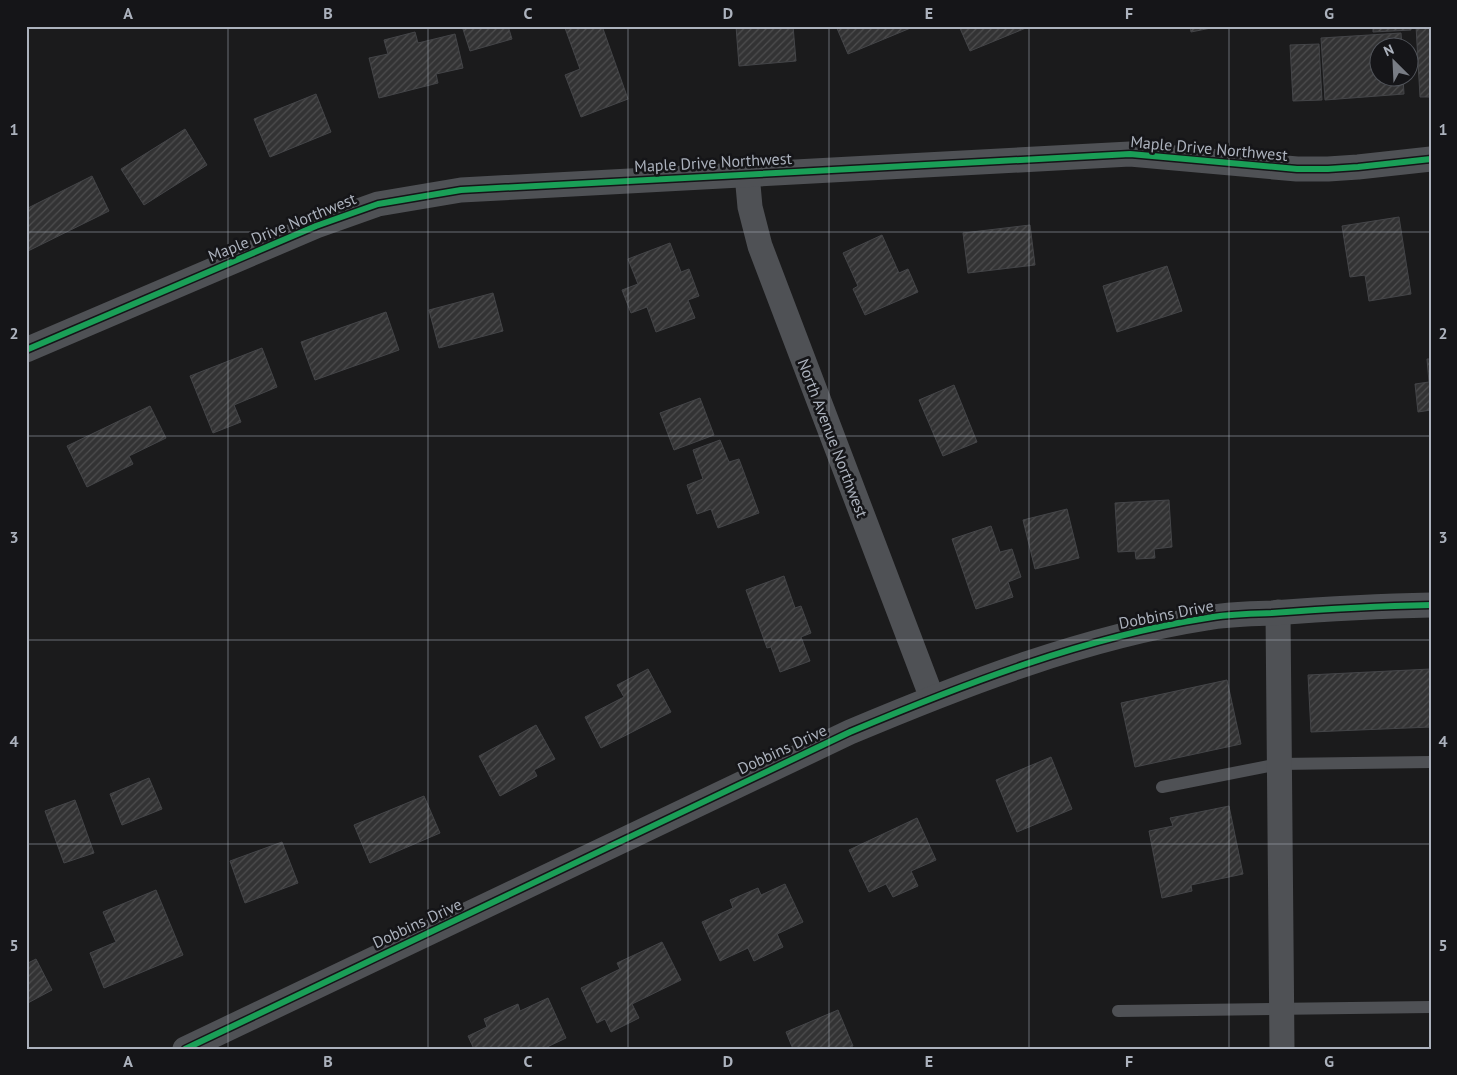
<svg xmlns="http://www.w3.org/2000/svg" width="1457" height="1075" font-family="'PT Sans',sans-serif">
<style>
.building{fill:url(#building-hatch);stroke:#444548}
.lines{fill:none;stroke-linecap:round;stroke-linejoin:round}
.lane{stroke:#4f5155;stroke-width:12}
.street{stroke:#4f5155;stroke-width:25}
.cycleway-casing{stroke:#151518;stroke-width:9}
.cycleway{stroke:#1a9f57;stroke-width:6}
.grid{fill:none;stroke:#acb2bd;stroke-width:1;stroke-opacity:0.55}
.labels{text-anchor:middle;stroke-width:5;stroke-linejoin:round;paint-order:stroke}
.street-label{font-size:16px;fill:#acb2bd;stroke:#151518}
.neatline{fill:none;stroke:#acb2bd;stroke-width:2}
.grid-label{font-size:16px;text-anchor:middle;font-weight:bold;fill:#acb2bd}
</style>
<defs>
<pattern id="building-hatch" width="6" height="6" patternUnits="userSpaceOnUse" patternTransform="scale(1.25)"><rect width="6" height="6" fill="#333334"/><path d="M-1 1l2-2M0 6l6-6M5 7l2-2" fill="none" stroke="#4e4e4f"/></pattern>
</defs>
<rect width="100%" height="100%" fill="#1b1b1c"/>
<!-- building -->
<g class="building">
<polygon points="462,26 508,26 512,39 470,51"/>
<polygon points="570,26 602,26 628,99 581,117 565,75 580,69 565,28"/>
<polygon points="736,26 793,26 796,61 739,66"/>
<polygon points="836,26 912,26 913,27 848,54"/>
<polygon points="959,26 1025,26 1026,28 970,51"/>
<polygon points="1190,26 1221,26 1191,32"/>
<polygon points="1373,26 1411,26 1411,30 1373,32"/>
<polygon points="1416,26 1431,26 1431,97 1420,97"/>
<polygon points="415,32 418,43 455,34 463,68 436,74 438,83 379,98 369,58 388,54 384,40"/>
<polygon points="1401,33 1402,48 1380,48 1380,78 1403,78 1404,94 1325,100 1321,38"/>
<polygon points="1319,44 1322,100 1293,101 1290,45"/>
<polygon points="316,94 331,132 270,157 254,119"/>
<polygon points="185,129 207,165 144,205 121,169"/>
<polygon points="92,176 109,211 26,252 26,209"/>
<polygon points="1399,217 1411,294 1369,301 1365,275 1350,277 1342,226"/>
<polygon points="1030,225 1035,265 968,273 963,233"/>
<polygon points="882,235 899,273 908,269 918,292 865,315 853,289 858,286 843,253"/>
<polygon points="670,243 681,272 689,269 699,296 688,300 695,318 656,332 647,307 631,313 622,290 638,284 628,259"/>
<polygon points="1167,266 1182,311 1117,332 1103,286"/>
<polygon points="493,293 503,331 439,348 429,310"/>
<polygon points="386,312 399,350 315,380 301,342"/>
<polygon points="262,348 277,387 234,405 241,422 213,433 190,376"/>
<polygon points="1427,359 1431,359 1431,410 1418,412 1415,384 1429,382"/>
<polygon points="954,385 977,442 943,456 919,400"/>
<polygon points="700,398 714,435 674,450 660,413"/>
<polygon points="150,406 166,438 129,456 133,464 87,487 67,446"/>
<polygon points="720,440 729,462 739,459 759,513 718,528 711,509 697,514 687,485 703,479 693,450"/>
<polygon points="1169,500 1172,547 1154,549 1155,558 1136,559 1135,551 1118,552 1115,503"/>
<polygon points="1067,509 1079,558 1035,569 1023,520"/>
<polygon points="991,526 1000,552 1012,549 1021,577 1008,582 1013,597 976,609 952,539"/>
<polygon points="784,576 795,608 801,606 811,633 801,637 810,661 780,672 771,647 767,648 746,590"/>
<polygon points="648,669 671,712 601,748 585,717 624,697 617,685"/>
<polygon points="1431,669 1431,727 1311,732 1308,675"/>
<polygon points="1227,680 1241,744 1135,767 1121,703"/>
<polygon points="536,725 555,759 534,770 537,776 500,796 479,756"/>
<polygon points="1051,757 1072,809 1017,832 996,780"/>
<polygon points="149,778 162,809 122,825 110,794"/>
<polygon points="424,796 440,833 370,863 354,825"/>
<polygon points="75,800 94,853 64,863 45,811"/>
<polygon points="1229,806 1243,874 1191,885 1192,891 1162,898 1149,831 1173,826 1170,818"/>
<polygon points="917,818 936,860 911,871 918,886 893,897 886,884 869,892 849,850"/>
<polygon points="282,842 298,883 245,903 230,861"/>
<polygon points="785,884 803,922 777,934 783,947 754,961 748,948 720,961 702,922 733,908 730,900 758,888 761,895"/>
<polygon points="156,890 183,955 104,988 90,953 116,942 103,912"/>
<polygon points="662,942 681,980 632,1004 639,1018 611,1032 605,1019 597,1023 581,988 620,969 617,963"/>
<polygon points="36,959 52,990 26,1004 26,964"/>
<polygon points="548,998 566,1038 543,1049 474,1049 468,1036 487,1027 484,1019 518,1004 520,1011"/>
<polygon points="838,1010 853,1046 847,1049 793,1049 786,1032"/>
</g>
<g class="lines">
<!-- lane -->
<g class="lane">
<polyline points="1162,787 1279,764 1431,762"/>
<polyline points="1118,1011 1431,1007"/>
</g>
<!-- street -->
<g class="street">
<polyline points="747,174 750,207 760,246 932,698"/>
<polyline points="26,350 316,226 378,204 461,190 1130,154 1297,169 1328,169 1358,167 1431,159"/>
<polyline points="1278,612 1282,1049"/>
<path d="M 185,1049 L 850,732 C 964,684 1085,637 1207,618 C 1228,614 1250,614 1272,613 C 1325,609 1378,606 1431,605"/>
</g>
<!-- cycleway casing -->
<g class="cycleway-casing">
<g id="cycleway">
<polyline points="26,350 316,226 378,204 461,190 1130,154 1297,169 1328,169 1358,167 1431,159"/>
<path d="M 185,1049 L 850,732 C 964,684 1085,637 1207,618 C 1228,614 1250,614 1272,613 C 1325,609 1378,606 1431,605"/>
</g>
</g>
<!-- cycleway -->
<use href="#cycleway" class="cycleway"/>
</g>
<!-- grid -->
<path class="grid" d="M 228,26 L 228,1049M 428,26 L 428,1049M 628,26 L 628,1049M 829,26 L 829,1049M 1029,26 L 1029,1049M 1229,26 L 1229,1049M 26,232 L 1431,232M 26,436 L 1431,436M 26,640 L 1431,640M 26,844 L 1431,844"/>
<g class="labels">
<!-- street labels -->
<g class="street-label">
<text transform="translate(1209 148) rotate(5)" y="6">Maple Drive Northwest</text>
<text transform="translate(713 162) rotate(-3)" y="6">Maple Drive Northwest</text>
<text transform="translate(282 227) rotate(-22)" y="6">Maple Drive Northwest</text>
<text transform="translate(833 438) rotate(69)" y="6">North Avenue Northwest</text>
<text transform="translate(1166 614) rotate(-11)" y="6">Dobbins Drive</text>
<text transform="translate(782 749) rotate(-25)" y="6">Dobbins Drive</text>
<text transform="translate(417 923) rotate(-25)" y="6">Dobbins Drive</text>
</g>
</g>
<!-- border -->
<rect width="1457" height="1075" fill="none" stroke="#151518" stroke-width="55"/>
<!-- north arrow -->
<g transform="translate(1394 62) rotate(336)"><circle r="24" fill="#151518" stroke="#51545a"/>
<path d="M0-4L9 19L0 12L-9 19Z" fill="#797d85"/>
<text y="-8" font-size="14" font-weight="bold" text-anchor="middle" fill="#acb2bd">N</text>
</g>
<rect x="28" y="28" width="1402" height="1020" class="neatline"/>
<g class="grid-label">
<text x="128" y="19">A</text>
<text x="328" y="19">B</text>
<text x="528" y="19">C</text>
<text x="728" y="19">D</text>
<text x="929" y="19">E</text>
<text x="1129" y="19">F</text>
<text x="1329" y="19">G</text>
<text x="14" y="135">1</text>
<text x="1443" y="135">1</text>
<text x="14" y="339">2</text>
<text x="1443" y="339">2</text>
<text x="14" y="543">3</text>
<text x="1443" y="543">3</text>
<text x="14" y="747">4</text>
<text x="1443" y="747">4</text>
<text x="14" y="951">5</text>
<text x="1443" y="951">5</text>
<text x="128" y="1067">A</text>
<text x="328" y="1067">B</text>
<text x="528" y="1067">C</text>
<text x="728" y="1067">D</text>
<text x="929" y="1067">E</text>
<text x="1129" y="1067">F</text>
<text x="1329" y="1067">G</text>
</g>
</svg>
